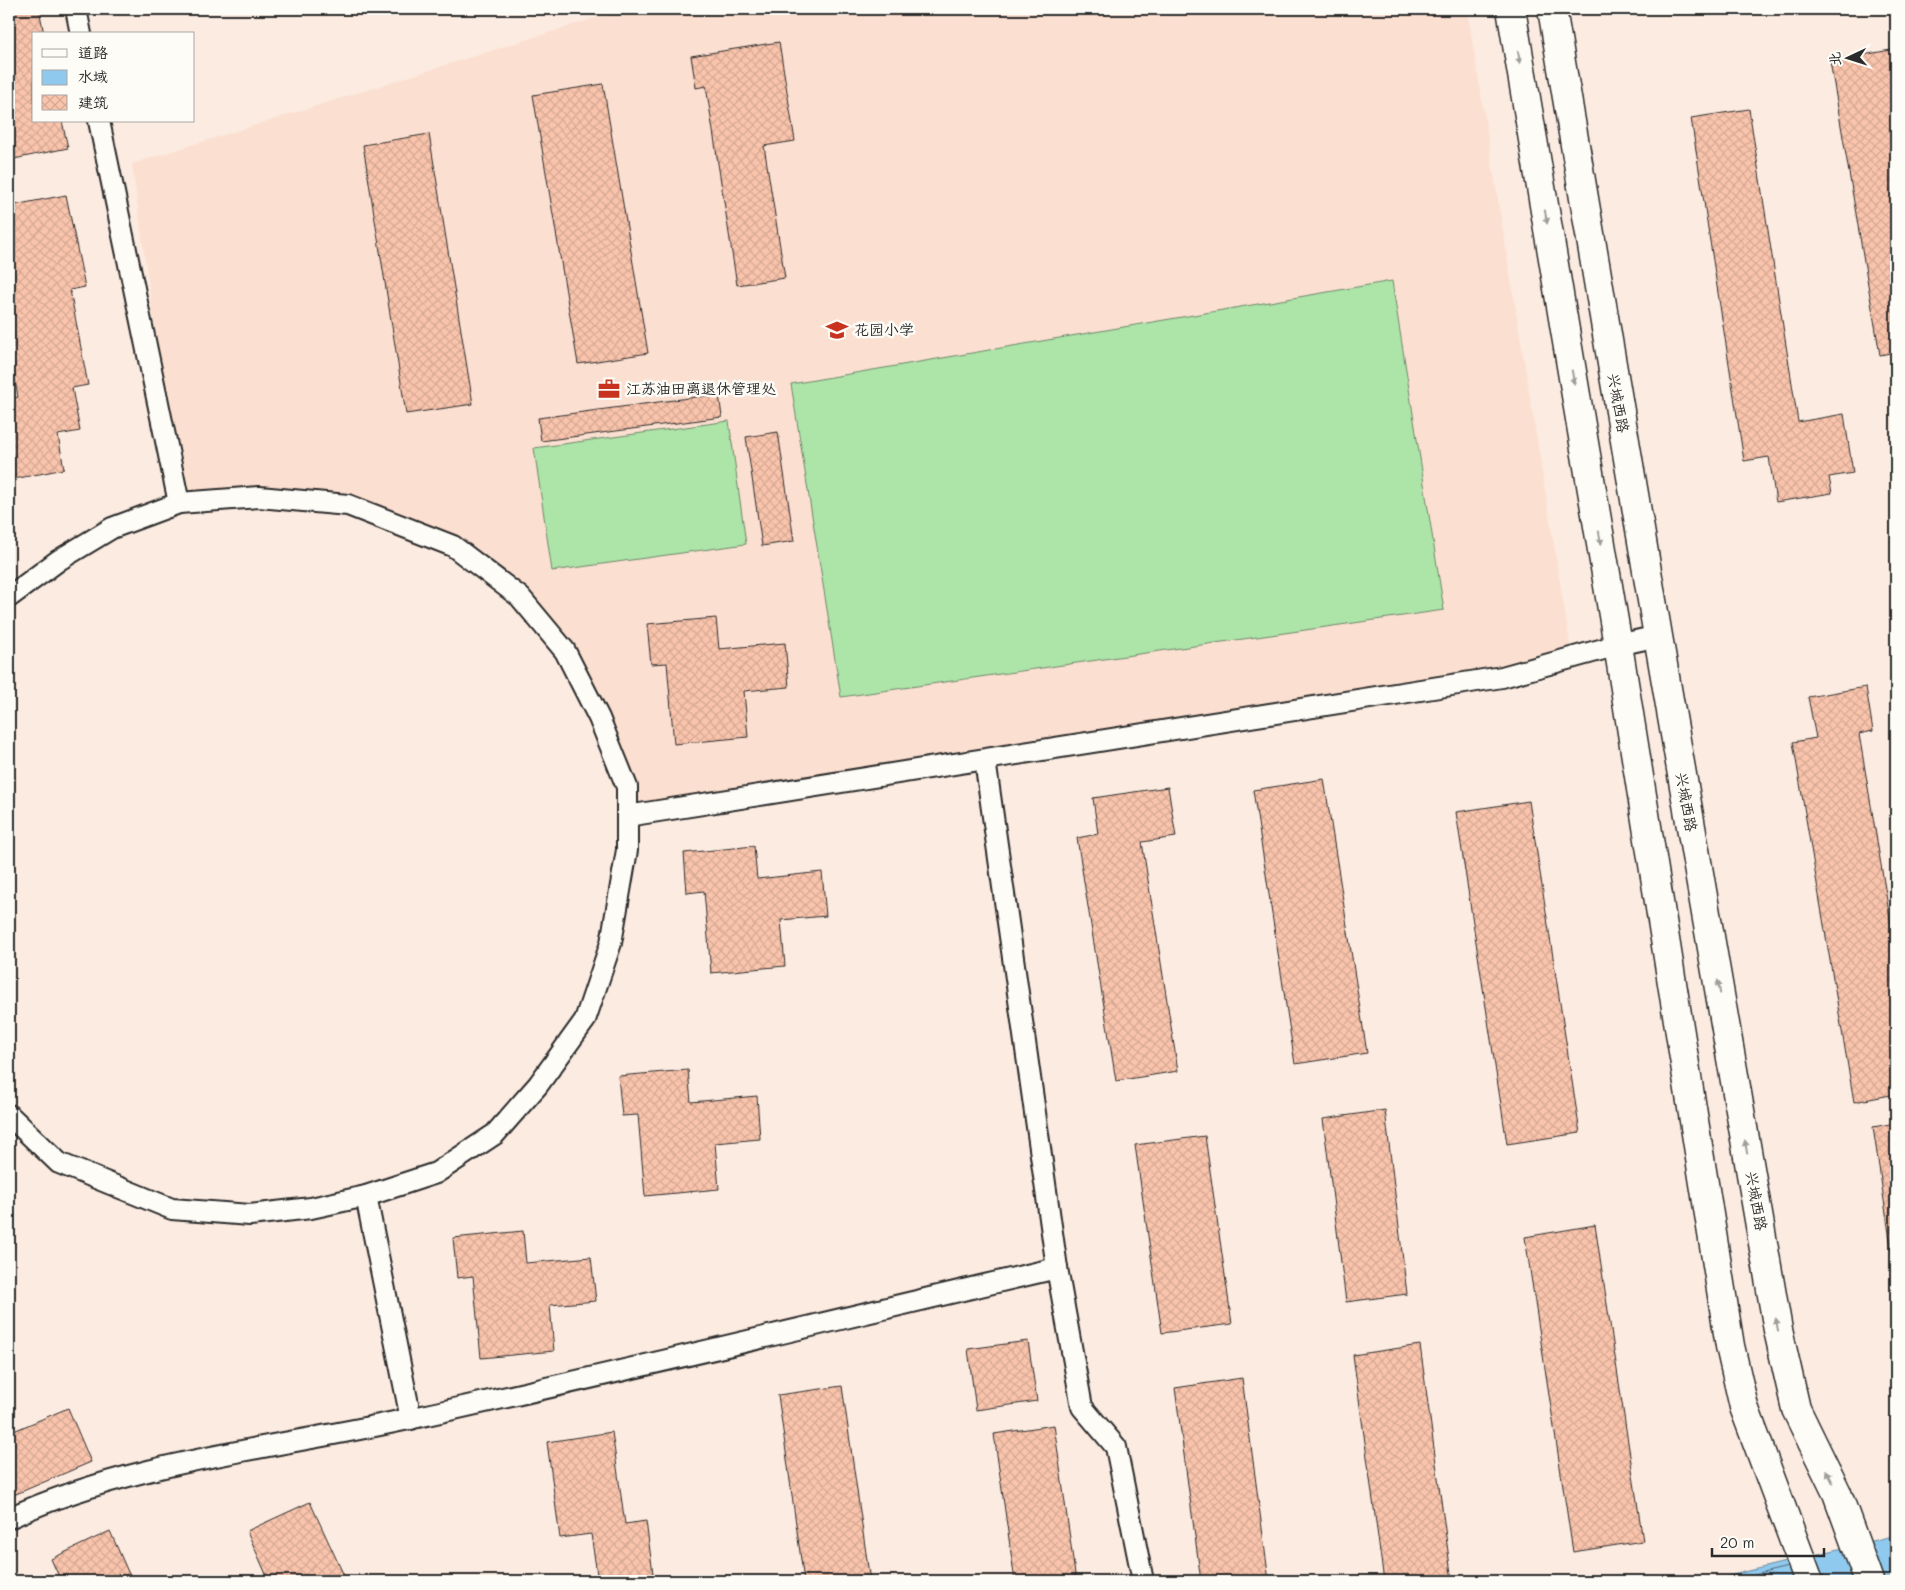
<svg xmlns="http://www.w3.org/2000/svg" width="1905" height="1590" font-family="Mali,'LXGW WenKai TC',sans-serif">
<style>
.built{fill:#fbdfd0}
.pitch{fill:#ade4a8;stroke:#6c886a}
.water{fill:#8fc9ee;stroke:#678aa0}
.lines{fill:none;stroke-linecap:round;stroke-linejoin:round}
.shore{stroke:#536a79;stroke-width:1}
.building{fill:url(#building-cross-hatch);stroke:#2b2b2b}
.lane-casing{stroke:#2b2b2b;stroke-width:24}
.secondary-casing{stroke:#2b2b2b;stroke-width:31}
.lane{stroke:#fdfcf7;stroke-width:20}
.secondary{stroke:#fdfcf7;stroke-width:28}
.oneway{fill:#9e9e9b}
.labels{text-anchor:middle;stroke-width:5;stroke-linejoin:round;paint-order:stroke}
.poi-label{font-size:15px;fill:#2b2b2b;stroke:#fdfcf7;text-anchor:start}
.street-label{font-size:15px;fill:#2b2b2b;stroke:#fdfcf7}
</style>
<defs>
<pattern id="building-cross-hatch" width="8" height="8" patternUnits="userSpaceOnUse" patternTransform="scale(1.25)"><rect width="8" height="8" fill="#fac4ac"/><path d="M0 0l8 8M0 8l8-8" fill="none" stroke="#d6a994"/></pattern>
</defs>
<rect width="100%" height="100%" fill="#fcebe0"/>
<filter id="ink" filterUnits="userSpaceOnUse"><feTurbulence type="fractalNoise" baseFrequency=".02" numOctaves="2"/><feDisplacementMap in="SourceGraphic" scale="10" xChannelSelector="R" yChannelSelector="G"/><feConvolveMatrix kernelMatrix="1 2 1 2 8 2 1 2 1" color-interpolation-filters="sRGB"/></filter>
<g filter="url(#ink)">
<!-- built -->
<polygon class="built" points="624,9 1467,9 1572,657 627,816 627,787 565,651 453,546 348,505 179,503 132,164"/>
<!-- pitch -->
<g class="pitch">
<polygon points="1392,281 1444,610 841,697 791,384"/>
<polygon points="729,421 746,544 552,571 534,448"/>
</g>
<!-- water -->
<polygon class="water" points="1896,1535 1896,1581 1708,1581"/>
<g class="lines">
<!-- shore -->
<polyline class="shore" points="1729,1581 1788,1567"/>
</g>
<!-- building -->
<g class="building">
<polygon points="9,9 39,9 44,34 34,34 34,121 62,121 68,148 9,160"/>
<polygon points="779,42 795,141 764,146 785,278 737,285 706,86 696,88 691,56"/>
<polygon points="1896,49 1896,352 1880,355 1830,61"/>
<polygon points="603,84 648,353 578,364 533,95"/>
<polygon points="1749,109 1798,422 1844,414 1853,473 1829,477 1832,493 1776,502 1769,457 1744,461 1691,118"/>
<polygon points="429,134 473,404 406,414 363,145"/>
<polygon points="66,195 85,287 70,290 88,385 72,388 80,431 58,435 64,469 9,480 9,399 18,397 9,348 9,300 13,299 9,275 9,206"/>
<polygon points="719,394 722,417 541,441 538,418"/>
<polygon points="778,432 794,541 762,546 746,437"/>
<polygon points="716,618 719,649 785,643 789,687 744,691 748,737 674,744 667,663 651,664 647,624"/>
<polygon points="1866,687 1873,731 1859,734 1896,954 1896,1094 1854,1102 1793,742 1816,738 1808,697"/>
<polygon points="1324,779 1367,1053 1295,1064 1253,790"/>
<polygon points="1168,787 1176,837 1142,842 1178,1071 1116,1081 1077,838 1098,834 1093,798"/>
<polygon points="1529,801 1580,1133 1507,1144 1456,812"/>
<polygon points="754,846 757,879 822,872 826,916 781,920 785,966 711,973 704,891 687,893 684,853"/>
<polygon points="688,1070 691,1102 757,1096 760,1139 715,1143 719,1189 645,1196 638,1115 622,1116 618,1076"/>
<polygon points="1385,1110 1407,1294 1346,1302 1323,1119"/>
<polygon points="1896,1123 1896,1280 1873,1127"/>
<polygon points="1205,1136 1232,1324 1162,1333 1135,1145"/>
<polygon points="1595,1225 1643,1541 1573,1552 1525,1237"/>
<polygon points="523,1231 526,1263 591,1257 596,1301 550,1305 554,1351 481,1358 473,1276 457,1278 453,1238"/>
<polygon points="1028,1341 1037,1401 976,1410 968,1349"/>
<polygon points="1420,1345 1452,1581 1384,1581 1353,1355"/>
<polygon points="1242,1378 1269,1581 1201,1581 1175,1388"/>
<polygon points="842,1386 870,1581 804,1581 778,1395"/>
<polygon points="68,1408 91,1462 9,1497 9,1433"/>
<polygon points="1054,1425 1076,1581 1015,1581 994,1434"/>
<polygon points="612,1432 625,1524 646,1521 654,1581 598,1581 591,1534 560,1538 547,1442"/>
<polygon points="310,1502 346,1580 269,1581 247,1531"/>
<polygon points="110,1531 132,1581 61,1581 51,1559"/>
</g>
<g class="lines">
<!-- lane casing -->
<g class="lane-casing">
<g id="lane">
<polyline points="76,9 81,34"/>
<polyline points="99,121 179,503"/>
<polyline points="9,597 59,560 112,528 179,503 259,497 348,505 453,546 520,597 565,651 599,718 627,787 627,850 611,943 585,1020 538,1085 495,1134 436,1173 366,1196 311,1208 250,1215 172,1209 59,1163 9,1115"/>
<polyline points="985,760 1057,1268 1082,1407 1116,1447 1143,1581"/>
<polyline points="627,816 1502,677 1618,645 1658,636"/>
<polyline points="366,1196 411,1419"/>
<path d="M 9,1518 C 135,1460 279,1448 413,1418 C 628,1371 842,1318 1057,1268"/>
</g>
</g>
<!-- secondary casing -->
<g class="secondary-casing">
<g id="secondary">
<polyline points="1511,9 1618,645 1730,1346 1744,1407 1809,1581"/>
<polyline points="1552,9 1658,636 1778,1330 1796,1409 1837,1493 1869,1581"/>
</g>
</g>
<!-- lane -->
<use href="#lane" class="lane"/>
<!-- secondary -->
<use href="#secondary" class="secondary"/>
</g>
<!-- one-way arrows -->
<defs><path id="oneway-solid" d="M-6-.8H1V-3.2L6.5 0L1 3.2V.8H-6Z" transform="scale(1.25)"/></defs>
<g class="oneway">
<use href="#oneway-solid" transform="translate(1519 57) rotate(80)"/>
<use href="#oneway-solid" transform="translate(1546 217) rotate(80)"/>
<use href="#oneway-solid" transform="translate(1573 377) rotate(80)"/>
<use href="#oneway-solid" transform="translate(1600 538) rotate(80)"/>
<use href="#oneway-solid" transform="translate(1719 987) rotate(-100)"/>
<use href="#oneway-solid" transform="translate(1746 1147) rotate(-100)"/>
<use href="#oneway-solid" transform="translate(1777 1325) rotate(-100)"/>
<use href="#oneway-solid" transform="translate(1830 1477) rotate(-116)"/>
</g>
</g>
<!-- icons -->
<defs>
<g id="school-bare" transform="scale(1.725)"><path d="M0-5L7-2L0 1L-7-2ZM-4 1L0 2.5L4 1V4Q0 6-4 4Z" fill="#c8321e" stroke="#fdfcf7" stroke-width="2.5" paint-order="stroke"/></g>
<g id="office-bare" transform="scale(1.725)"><path d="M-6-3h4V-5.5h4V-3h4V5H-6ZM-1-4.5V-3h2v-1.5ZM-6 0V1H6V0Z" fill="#c8321e" stroke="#fdfcf7" stroke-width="2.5" paint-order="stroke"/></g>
</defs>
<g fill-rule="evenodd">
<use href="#school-bare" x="837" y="330"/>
<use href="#office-bare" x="609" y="389"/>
</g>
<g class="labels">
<!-- poi labels -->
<g class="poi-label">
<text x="854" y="335">花园小学</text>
<text x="626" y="394">江苏油田离退休管理处</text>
</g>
<!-- street labels -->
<g class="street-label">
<text transform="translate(1618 403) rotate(80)" y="5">兴城西路</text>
<text transform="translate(1686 802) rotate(80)" y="5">兴城西路</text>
<text transform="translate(1756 1201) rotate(80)" y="5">兴城西路</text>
</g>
</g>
<!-- margin -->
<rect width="1905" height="1590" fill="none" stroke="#fdfcf7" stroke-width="30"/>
<rect x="15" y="15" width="1875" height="1560" fill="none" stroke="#2b2b2b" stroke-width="2" filter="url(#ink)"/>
<!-- legend -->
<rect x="32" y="32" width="162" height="90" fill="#fdfcf7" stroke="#a9a8a5"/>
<rect x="42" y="49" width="25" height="8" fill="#fdfcf7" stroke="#a9a8a5"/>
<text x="78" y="58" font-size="15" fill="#2b2b2b">道路</text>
<rect x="42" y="70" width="25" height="15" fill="#8fc9ee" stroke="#a9a8a5"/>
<text x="78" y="82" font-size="15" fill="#2b2b2b">水域</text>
<rect x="42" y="95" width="25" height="15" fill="url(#building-cross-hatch)" stroke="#a9a8a5"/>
<text x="78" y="108" font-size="15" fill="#2b2b2b">建筑</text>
<!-- north arrow -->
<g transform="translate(1848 58) rotate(266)" stroke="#fdfcf7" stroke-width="4" paint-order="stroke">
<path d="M0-4L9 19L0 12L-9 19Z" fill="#2b2b2b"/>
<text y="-8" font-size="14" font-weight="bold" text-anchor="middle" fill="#2b2b2b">北</text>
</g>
<!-- scale -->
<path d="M1712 1548v8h112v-8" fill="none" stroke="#2b2b2b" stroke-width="2.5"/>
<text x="1720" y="1548" font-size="15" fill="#2b2b2b" stroke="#fdfcf7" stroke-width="4" paint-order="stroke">20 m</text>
</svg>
